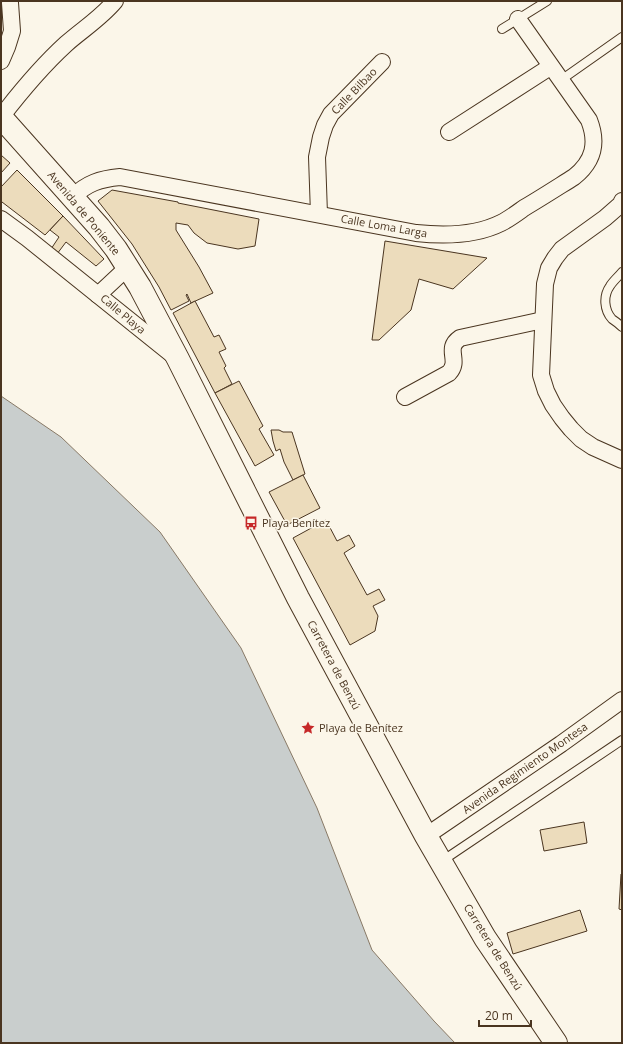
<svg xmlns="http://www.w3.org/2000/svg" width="623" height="1044" font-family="'Open Sans',sans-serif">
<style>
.water{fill:#c9cecd;stroke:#887966}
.building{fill:#ecdcbc;stroke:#4a3520}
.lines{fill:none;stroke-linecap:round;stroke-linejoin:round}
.service-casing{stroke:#4a3520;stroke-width:10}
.minor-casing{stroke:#4a3520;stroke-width:18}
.trunk-casing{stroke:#4a3520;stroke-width:24}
.service{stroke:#fbf6e9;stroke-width:8}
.minor{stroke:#fbf6e9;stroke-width:16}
.trunk{stroke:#fbf6e9;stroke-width:22}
.labels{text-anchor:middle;stroke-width:3;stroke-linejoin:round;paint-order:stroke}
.street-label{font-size:11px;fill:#4a3520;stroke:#fbf6e9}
.poi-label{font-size:11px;fill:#4a3520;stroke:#fbf6e9;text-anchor:start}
</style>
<rect width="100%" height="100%" fill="#fbf6e9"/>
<!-- water -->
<polygon class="water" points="1,396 61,437 160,532 241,648 317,808 372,950 434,1021 455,1043 1,1043"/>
<!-- building -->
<g class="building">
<polygon points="1,155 10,163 1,173"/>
<polygon points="17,170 63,216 45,235 2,202 1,204 1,187"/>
<polygon points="112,190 178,202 178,203 259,219 255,246 238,249 207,243 194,233 188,225 176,223 176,230 199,267 213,293 191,303 187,294 186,295 189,301 171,310 159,287 132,244 98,201"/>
<polygon points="63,216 104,259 96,266 66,242 57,254 51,249 59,237 50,230"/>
<polygon points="385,241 487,258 453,289 419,279 411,310 379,340 372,340"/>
<polygon points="195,301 214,337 219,335 226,349 219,352 226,366 224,368 232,384 215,393 173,313"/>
<polygon points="239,381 263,426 259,429 274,455 255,466 215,393"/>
<polygon points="271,430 279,430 283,432 292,432 305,474 293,480 284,462 280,449 276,451 273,441"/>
<polygon points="303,475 320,508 287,525 269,492"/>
<polygon points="326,520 337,541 349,535 355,546 344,553 367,595 379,589 385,600 373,606 378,616 375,631 350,645 293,538"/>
<polygon points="584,822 587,843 544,851 540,830"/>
<polygon points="621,874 622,874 622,910 619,909"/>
<polygon points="580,910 587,931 513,954 507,933"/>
</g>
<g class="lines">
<!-- service casing -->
<g class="service-casing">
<g id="service">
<polyline points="502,29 547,1"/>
<polyline points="561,80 622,37"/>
<path d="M 622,272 C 618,277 613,281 610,286 C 603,296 604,310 612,319 C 615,321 619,324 622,327"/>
<polyline points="442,861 622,740"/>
</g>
</g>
<!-- minor casing -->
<g class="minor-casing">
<g id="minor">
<polyline points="1,61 7,47 12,31 10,3"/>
<path d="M 1,117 C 21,91 42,66 66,44 C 83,29 101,18 115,1"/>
<polyline points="449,132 550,67"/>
<path d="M 73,197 C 87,183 100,179 120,177 L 416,233 C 444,236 475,236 501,223 C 509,219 517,213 524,208 C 541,198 558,187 574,177 C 594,161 598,143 589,120 L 518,19"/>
<polyline points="622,201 621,204 605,218 562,249 555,258 549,268 545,284 541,375 546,391 553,405 562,418 571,429 581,439 593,447 622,460"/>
<polyline points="319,214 317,157 321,137 325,125 331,114 382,62"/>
<polyline points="1,219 27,238 174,356"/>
<polyline points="98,295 128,267"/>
<path d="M 405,397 L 449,373 C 461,360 444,349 460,338 L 543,320"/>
<polyline points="426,836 561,744 622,700"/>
</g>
</g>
<!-- trunk casing -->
<g class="trunk-casing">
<polyline id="trunk" points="1,117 99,227 116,249 140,287 178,359 298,598 426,836 485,938 556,1043"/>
</g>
<!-- service -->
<use href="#service" class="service"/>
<!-- minor -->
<use href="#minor" class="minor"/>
<!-- trunk -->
<use href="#trunk" class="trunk"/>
</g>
<!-- icons -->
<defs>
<g id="bus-bare" transform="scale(1.08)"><path d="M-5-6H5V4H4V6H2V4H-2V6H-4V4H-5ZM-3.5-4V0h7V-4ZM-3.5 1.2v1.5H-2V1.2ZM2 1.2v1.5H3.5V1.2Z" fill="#c62828" stroke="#fbf6e9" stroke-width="2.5" paint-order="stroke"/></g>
<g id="sight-bare" transform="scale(1.08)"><path d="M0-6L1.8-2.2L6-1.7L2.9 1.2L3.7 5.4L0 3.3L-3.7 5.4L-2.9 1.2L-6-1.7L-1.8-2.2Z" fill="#c62828" stroke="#fbf6e9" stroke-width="2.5" paint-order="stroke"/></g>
</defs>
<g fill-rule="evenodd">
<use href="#bus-bare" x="251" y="523"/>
<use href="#sight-bare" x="308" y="728"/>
</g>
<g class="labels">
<!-- street labels -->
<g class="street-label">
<text transform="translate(354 91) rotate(-46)" y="4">Calle Bilbao</text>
<text transform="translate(84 213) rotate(50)" y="4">Avenida de Poniente</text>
<text transform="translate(384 226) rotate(10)" y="4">Calle Loma Larga</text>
<text transform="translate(123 314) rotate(40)" y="4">Calle Playa</text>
<text transform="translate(334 665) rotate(62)" y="4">Carretera de Benzú</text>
<text transform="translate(525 768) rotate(-35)" y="4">Avenida Regimiento Montesa</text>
<text transform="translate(493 947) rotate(58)" y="4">Carretera de Benzú</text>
</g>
<!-- poi labels -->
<g class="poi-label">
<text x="262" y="527">Playa Benítez</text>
<text x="319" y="732">Playa de Benítez</text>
</g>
</g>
<!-- border -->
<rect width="623" height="1044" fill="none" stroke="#4a3520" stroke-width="4"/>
<!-- scale -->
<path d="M479 1020v6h52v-6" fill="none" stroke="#4a3520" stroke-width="2"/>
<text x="485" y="1020" font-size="12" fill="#4a3520" stroke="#fbf6e9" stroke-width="3" paint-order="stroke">20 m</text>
</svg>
